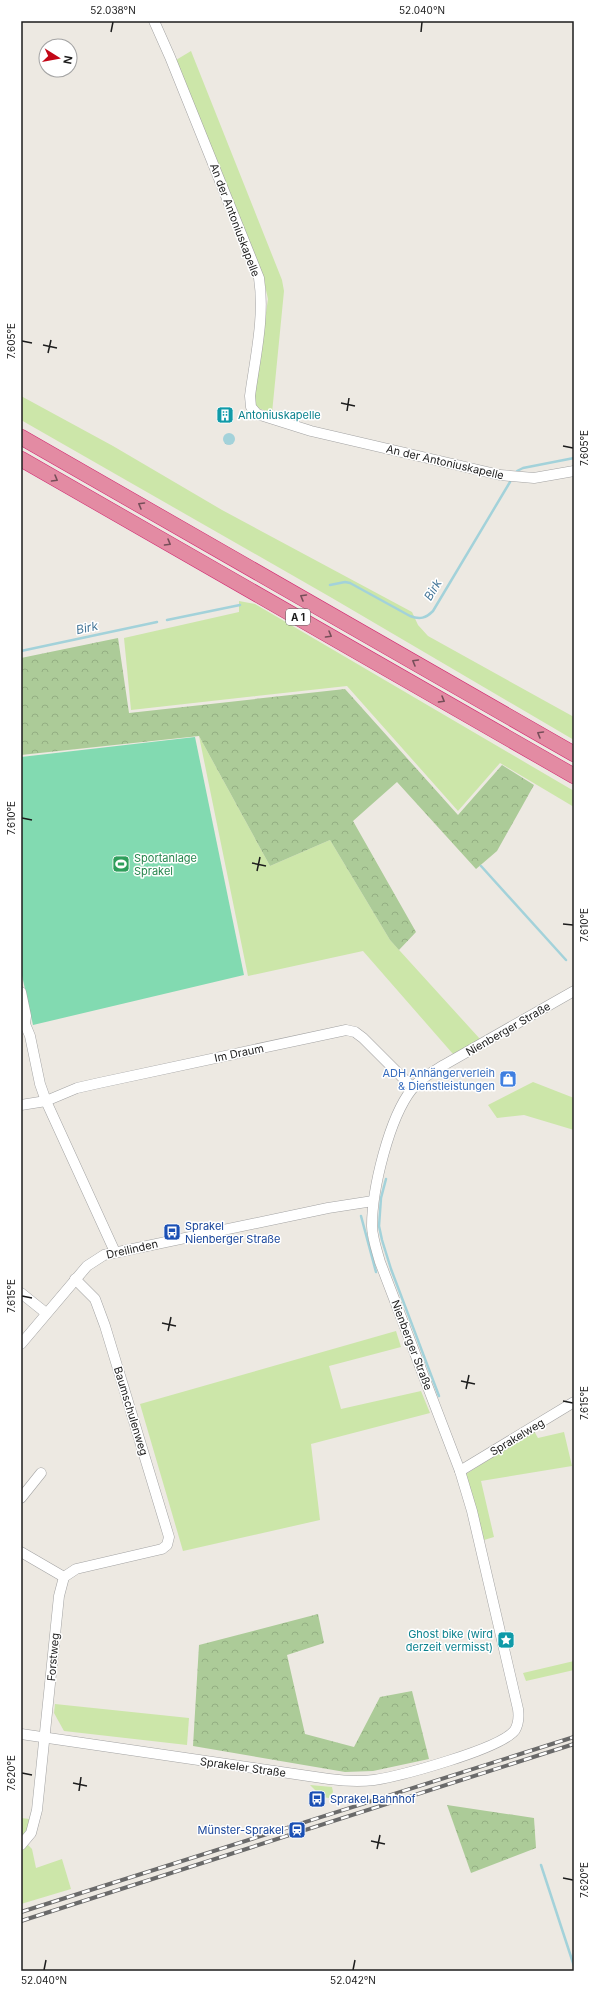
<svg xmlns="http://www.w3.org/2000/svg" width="595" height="1992" font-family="Inter,sans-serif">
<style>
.grass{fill:#cce6a9}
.forest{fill:url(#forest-crowns)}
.pitch{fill:#82dab1}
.water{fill:url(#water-ripples)}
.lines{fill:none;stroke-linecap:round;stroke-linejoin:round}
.stream{stroke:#a3d2da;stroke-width:2.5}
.minor-casing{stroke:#a3a3a3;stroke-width:11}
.highway-casing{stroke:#d12971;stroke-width:16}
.minor{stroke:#fff;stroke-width:10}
.highway{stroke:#e38ba3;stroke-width:15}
.rail-casing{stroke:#6a6a6a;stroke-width:4}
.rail{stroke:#fff;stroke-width:2.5;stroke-dasharray:8;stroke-linecap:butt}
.oneway{stroke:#764e59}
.ticks{fill:none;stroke:#1c1c1c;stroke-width:1.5}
.labels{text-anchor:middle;stroke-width:3;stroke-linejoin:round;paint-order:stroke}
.shield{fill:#fff;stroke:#606060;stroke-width:1}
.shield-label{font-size:10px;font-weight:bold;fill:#1c1c1c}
.street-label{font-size:11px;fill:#1c1c1c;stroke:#fff}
.culture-label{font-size:11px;fill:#0d838f;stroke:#fff;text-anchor:start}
.leisure-label{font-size:11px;fill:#27864d;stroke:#fff;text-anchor:start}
.shop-label{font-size:11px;fill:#366cbe;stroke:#fff;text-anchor:end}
.transit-label{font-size:11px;fill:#164399;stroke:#fff;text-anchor:start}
.water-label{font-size:12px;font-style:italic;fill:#467799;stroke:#fff}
.neatline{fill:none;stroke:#1c1c1c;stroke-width:1.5}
.ticks-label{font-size:10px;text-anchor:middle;fill:#1c1c1c}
</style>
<defs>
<pattern id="forest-crowns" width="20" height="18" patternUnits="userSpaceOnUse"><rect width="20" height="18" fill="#accb98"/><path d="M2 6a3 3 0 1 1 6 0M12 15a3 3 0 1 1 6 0" fill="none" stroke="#93ae82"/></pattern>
<pattern id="water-ripples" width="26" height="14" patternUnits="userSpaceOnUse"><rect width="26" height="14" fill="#a3d2da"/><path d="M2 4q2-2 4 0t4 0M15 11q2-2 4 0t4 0" fill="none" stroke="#8cb4ba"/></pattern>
</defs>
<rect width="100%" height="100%" fill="#ede9e2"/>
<!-- grass -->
<g class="grass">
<polygon points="191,51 282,280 284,291 272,413 255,407 254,396 268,299 263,277 176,60"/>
<polygon points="21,396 113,446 222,510 412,612 418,625 428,636 574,717 574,740 332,598 21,420"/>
<polygon points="239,601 255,604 574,791 574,807 500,763 458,811 347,686 131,710 124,638 239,612"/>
<polygon points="199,736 270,866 330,840 390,940 480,1039 453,1054 363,951 248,976"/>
<polygon points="533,1082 574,1098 574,1130 524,1115 497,1118 488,1105"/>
<polygon points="396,1331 401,1347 329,1366 341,1409 421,1391 430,1413 311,1444 320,1520 183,1551 140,1404"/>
<polygon points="534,1431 538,1438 564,1432 572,1466 481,1481 494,1537 484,1540 466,1474"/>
<polygon points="574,1661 574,1670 526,1681 523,1673"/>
<polygon points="55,1704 189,1718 187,1745 64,1731 54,1713"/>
<polygon points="310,1785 332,1787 333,1792 329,1798 322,1797"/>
<polygon points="21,1818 30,1819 26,1833 21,1839"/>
<polygon points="28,1845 32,1849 36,1868 62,1859 71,1889 21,1904 21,1851"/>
</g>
<!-- forest -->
<g class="forest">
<polygon points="118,638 129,713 345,689 458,815 502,765 534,785 497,851 476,869 397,782 353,821 416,932 399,950 390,940 330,840 270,866 199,736 21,755 21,658"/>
<polygon points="318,1614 324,1643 287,1655 305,1734 354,1747 380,1697 412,1691 429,1759 373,1771 345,1772 193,1746 199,1645"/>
<polygon points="447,1805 534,1818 536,1848 471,1873"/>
</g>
<!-- pitch -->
<polygon class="pitch" points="195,737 244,975 33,1025 21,971 21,757"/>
<!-- water -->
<circle class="water" cx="229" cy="439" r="6"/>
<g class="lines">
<!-- stream -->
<g class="stream">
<polyline points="517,471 523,468 574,458"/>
<path d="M 330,585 L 345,582 L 350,583 L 410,616 C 420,620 426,618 433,611 L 510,482"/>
<polyline points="167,620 240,605"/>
<polyline points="21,651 157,622"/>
<polyline points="481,866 566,960"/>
<polyline points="386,1179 381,1198 379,1226 382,1240 391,1269 439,1396"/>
<polyline points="361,1216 376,1272"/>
<polyline points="541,1865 574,1966"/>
</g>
<!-- minor casing -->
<g class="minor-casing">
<g id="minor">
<path d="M 154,21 L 170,57 L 259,278 C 265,317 255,358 250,396 L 251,407 L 257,414 L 311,431 L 500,475 L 534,478 L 574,471"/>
<polyline points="21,992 26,1016 25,1024 30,1036 40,1084 46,1101 115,1252"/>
<polyline points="21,1105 46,1101 77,1088 99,1083 346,1030 355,1032 363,1038 413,1088"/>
<polyline points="21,1293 46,1313"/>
<polyline points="21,1344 87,1266 104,1255 328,1208 373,1201"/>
<polyline points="460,1471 574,1402"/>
<polyline points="21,1498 41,1473"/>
<polyline points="21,1552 64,1577"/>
<path d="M 21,1734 L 329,1779 C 344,1781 359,1782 374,1780 C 400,1776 501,1749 515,1730 C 519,1723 519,1716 518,1709 L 472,1511 L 460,1471 L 380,1262 C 377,1251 372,1237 372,1226 C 372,1189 389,1118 412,1089 C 420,1078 433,1072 444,1065 L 574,991"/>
<polyline points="21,1845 31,1833 37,1810 59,1596 64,1577 76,1569 162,1549 167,1545 169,1537 105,1326 95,1299 75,1279"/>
</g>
</g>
<!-- highway casing -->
<g class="highway-casing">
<g id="highway">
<polyline points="21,437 574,754"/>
<polyline points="21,459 574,776"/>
</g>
</g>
<!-- minor -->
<use href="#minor" class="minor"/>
<!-- highway -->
<use href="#highway" class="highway"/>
<!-- rail casing -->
<g class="rail-casing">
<g id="rail">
<polyline points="21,1912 574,1737"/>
<polyline points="21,1921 574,1744"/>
</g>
</g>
<!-- rail -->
<use href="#rail" class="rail"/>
</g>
<!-- one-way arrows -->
<defs><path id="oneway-chevron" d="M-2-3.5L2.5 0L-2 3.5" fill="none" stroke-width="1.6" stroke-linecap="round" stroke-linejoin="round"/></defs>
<g class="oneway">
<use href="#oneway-chevron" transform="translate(55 479) rotate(30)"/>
<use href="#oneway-chevron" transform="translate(141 505) rotate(-150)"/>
<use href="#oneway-chevron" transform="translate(168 543) rotate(30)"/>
<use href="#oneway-chevron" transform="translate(303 597) rotate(-150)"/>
<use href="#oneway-chevron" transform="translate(329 635) rotate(30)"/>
<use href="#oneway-chevron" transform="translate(415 662) rotate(-150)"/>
<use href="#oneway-chevron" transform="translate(442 700) rotate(30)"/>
<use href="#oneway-chevron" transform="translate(540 734) rotate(-150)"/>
</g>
<!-- ticks -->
<path class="ticks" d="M 111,32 L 113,22M 421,32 L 422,22M 22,341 L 32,343M 43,345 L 57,348M 48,353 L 51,340M 341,403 L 355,406M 347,411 L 349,398M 563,446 L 573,448M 22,818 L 32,820M 252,863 L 266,866M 257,871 L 260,857M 563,924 L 573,925M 22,1296 L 32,1298M 162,1323 L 176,1326M 168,1331 L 171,1317M 461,1381 L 475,1384M 466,1389 L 469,1375M 563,1401 L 573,1403M 22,1773 L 32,1775M 73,1783 L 87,1786M 79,1791 L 81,1777M 371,1841 L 385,1844M 377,1849 L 380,1835M 563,1878 L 573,1880M 44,1970 L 46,1960M 353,1970 L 355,1960"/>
<!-- icons -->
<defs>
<g id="building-square" transform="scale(0.9)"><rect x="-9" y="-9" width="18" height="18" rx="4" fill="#0f9aa8" stroke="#fff"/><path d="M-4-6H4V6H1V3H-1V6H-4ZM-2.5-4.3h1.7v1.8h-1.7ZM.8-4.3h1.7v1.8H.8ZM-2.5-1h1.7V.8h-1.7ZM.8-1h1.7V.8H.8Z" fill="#fff"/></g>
<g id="stadium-square" transform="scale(0.9)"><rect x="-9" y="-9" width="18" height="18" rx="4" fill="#2e9e5b" stroke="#fff"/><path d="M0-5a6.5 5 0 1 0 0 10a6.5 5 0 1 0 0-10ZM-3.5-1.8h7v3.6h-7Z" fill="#fff"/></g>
<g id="shop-square" transform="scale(0.9)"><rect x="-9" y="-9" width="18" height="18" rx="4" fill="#3f7fe0" stroke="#fff"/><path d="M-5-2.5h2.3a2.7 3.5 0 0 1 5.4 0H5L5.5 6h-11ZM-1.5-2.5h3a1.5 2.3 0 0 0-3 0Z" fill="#fff"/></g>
<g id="bus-square" transform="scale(0.9)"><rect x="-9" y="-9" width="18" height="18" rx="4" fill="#1a4fb4" stroke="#fff"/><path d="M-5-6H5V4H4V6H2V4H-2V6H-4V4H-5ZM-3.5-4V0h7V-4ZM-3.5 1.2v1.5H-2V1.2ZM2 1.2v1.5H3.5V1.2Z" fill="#fff"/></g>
<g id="sight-square" transform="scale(0.9)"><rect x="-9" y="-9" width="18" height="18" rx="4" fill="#0f9aa8" stroke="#fff"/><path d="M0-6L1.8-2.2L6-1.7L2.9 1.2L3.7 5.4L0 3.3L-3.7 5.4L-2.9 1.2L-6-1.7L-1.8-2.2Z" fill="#fff"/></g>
<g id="station-square" transform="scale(0.9)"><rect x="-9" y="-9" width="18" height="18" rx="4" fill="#1a4fb4" stroke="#fff"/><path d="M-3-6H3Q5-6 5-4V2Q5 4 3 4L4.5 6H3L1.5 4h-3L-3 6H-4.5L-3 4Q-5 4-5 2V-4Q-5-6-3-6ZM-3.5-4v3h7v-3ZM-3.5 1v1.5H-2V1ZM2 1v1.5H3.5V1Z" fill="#fff"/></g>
</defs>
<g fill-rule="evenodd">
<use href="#building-square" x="225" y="415"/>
<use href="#stadium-square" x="121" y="864"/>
<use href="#shop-square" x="508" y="1079"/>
<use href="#bus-square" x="172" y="1232"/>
<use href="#sight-square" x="506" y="1640"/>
<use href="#bus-square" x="317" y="1799"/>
<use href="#station-square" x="297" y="1830"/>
</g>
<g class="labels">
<!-- shield labels -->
<rect class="shield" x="286" y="609" width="24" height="16" rx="3"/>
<g class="shield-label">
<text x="298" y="621">A 1</text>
</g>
<!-- street labels -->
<g class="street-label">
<text transform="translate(235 220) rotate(69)" y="4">An der Antoniuskapelle</text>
<text transform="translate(445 462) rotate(13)" y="4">An der Antoniuskapelle</text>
<text transform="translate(508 1029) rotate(-30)" y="4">Nienberger Straße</text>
<text transform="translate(239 1053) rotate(-12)" y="4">Im Draum</text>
<text transform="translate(132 1249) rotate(-13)" y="4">Dreilinden</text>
<text transform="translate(412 1345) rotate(69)" y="4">Nienberger Straße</text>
<text transform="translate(131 1411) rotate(73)" y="4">Baumschulenweg</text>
<text transform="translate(517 1437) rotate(-31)" y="4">Sprakelweg</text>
<text transform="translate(53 1657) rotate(-85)" y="4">Forstweg</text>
<text transform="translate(243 1767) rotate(8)" y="4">Sprakeler Straße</text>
</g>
<!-- culture labels -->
<g class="culture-label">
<text x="238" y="419">Antoniuskapelle</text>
<text x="493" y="1638" text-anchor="end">Ghost bike (wird<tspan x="493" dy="13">derzeit vermisst)</tspan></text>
</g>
<!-- leisure labels -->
<g class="leisure-label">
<text x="134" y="862">Sportanlage<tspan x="134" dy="13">Sprakel</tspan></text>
</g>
<!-- shop labels -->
<g class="shop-label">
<text x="495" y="1077">ADH Anhängerverleih<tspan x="495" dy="13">&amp; Dienstleistungen</tspan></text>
</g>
<!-- transit labels -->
<g class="transit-label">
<text x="185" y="1230">Sprakel<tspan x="185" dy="13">Nienberger Straße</tspan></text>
<text x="330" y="1803">Sprakel Bahnhof</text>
<text x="284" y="1834" text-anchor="end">Münster-Sprakel</text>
</g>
<!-- water labels -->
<g class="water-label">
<text transform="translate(433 590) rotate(-59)" y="4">Birk</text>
<text transform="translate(87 628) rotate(-12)" y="4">Birk</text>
</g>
</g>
<!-- border -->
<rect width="595" height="1992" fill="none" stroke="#ffffff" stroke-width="44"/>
<!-- north arrow -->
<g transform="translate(58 58) rotate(101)"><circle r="19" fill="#ffffff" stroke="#a4a4a4"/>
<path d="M0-3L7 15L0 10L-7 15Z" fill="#c20717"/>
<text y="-6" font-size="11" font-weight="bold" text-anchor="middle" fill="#1c1c1c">N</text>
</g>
<rect x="22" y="22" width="551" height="1948" class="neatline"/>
<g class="ticks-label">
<text x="113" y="14">52.038°N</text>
<text x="422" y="14">52.040°N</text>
<text transform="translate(11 341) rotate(-90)" y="4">7.605°E</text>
<text transform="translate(584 448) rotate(-90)" y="4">7.605°E</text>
<text transform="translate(11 818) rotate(-90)" y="4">7.610°E</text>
<text transform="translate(584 925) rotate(-90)" y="4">7.610°E</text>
<text transform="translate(11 1296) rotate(-90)" y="4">7.615°E</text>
<text transform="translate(584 1403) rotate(-90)" y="4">7.615°E</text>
<text transform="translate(11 1773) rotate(-90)" y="4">7.620°E</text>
<text transform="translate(584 1880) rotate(-90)" y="4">7.620°E</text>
<text x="44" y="1984">52.040°N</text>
<text x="353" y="1984">52.042°N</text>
</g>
</svg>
